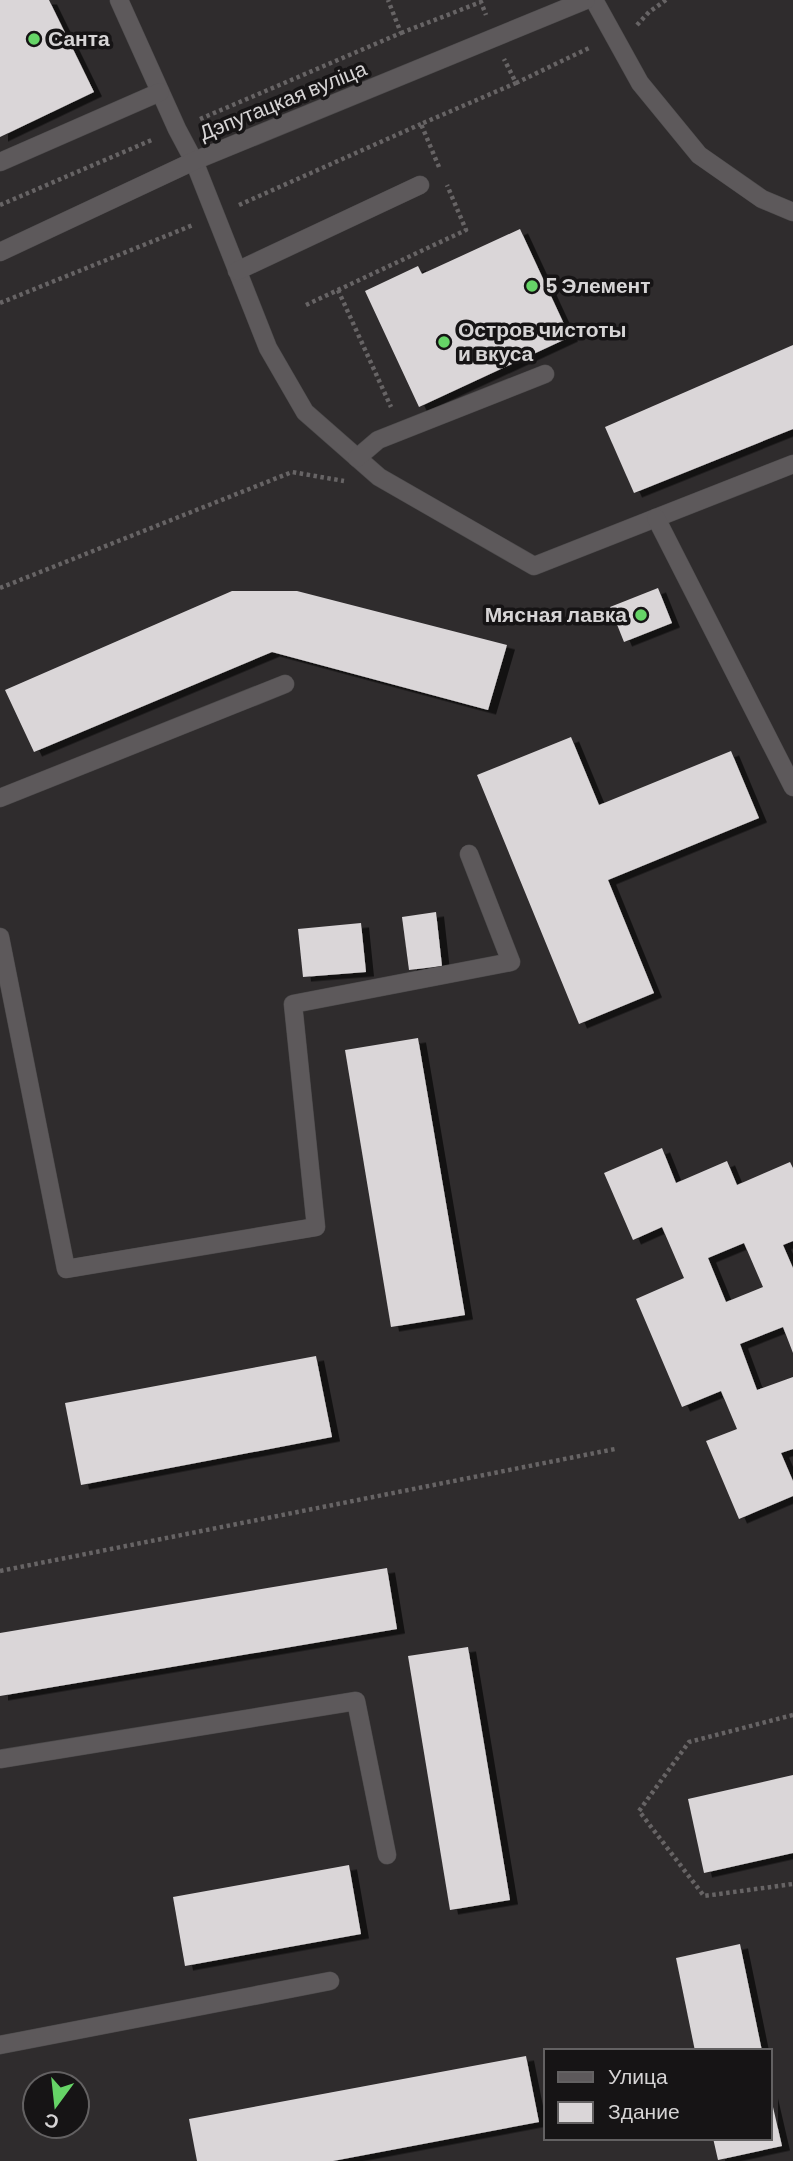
<svg xmlns="http://www.w3.org/2000/svg" width="793" height="2161" font-family="Barlow,sans-serif">
<style>
.building{fill:#dad6d8;fill-rule:evenodd;filter:url(#shadow)}
.lines{fill:none;stroke-linecap:round;stroke-linejoin:round}
.minor-casing{stroke:#4c4a4b;stroke-width:19}
.path{stroke:#676465;stroke-width:4.5;stroke-dasharray:3.5 3.5;stroke-linecap:butt}
.minor{stroke:#5d595b;stroke-width:18}
.poi-dot{fill:#66d467;stroke:#161415;stroke-width:2.5}
.labels{text-anchor:middle;stroke-width:7;stroke-linejoin:round;paint-order:stroke}
.poi-label{font-size:21px;font-weight:bold;fill:#d6d4d5;stroke:#161415;text-anchor:start}
.street-label{font-size:21px;fill:#d6d4d5;stroke:#161415}
</style>
<defs>
<filter id="shadow"><feDropShadow dx="8" dy="4.5" stdDeviation="0" flood-color="#0009"/></filter>
</defs>
<rect width="100%" height="100%" fill="#2f2c2d"/>
<!-- building -->
<g class="building">
<polygon points="0,0 49,0 94,92 0,137"/>
<polygon points="520,229 570,337 419,407 365,291 418,266 422,274"/>
<polygon points="793,345 793,429 634,493 605,427"/>
<polygon points="658,588 672,623 624,642 610,607"/>
<polygon points="232,591 297,591 507,645 488,710 272,652 34,752 5,690"/>
<polygon points="571,737 599,805 731,751 759,818 608,880 654,993 579,1024 477,775"/>
<polygon points="436,912 442,966 409,970 402,917"/>
<polygon points="361,923 366,972 303,977 298,929"/>
<polygon points="418,1038 465,1315 391,1327 345,1050"/>
<path d="M 662,1148 L 676,1183 L 727,1161 L 737,1185 L 790,1162 L 793,1168 L 793,1241 L 783,1245 L 793,1268 L 793,1353 L 783,1327 L 740,1344 L 757,1390 L 793,1377 L 793,1449 L 781,1453 L 793,1481 L 793,1496 L 739,1519 L 706,1441 L 737,1429 L 721,1391 L 682,1407 L 636,1299 L 684,1278 L 662,1227 L 633,1240 L 604,1173 ZM 744,1243 L 763,1287 L 726,1302 L 708,1258 Z"/>
<polygon points="316,1356 332,1437 81,1485 65,1403"/>
<polygon points="387,1568 397,1629 0,1696 0,1633"/>
<polygon points="468,1647 510,1900 450,1910 408,1656"/>
<polygon points="793,1775 793,1853 704,1873 688,1799"/>
<polygon points="349,1865 361,1934 185,1966 173,1897"/>
<polygon points="740,1944 762,2051 695,2051 676,1958"/>
<polygon points="526,2056 539,2122 333,2161 197,2161 189,2119"/>
<polygon points="770,2094 782,2146 718,2160 713,2138 770,2138"/>
</g>
<g class="lines">
<!-- minor casing -->
<g class="minor-casing">
<g id="minor">
<polyline points="119,0 177,129 194,161 268,348 305,412 379,477 534,566 793,464"/>
<polyline points="594,0 640,83 699,155 762,199 793,212"/>
<polyline points="0,162 160,92"/>
<polyline points="0,252 194,161 586,0"/>
<polyline points="237,271 420,185"/>
<polyline points="357,458 378,440 545,374"/>
<polyline points="656,518 793,787"/>
<polyline points="0,798 285,684"/>
<polyline points="0,937 66,1269 316,1227 293,1004 511,962 469,854"/>
<polyline points="0,1759 356,1701 387,1855"/>
<polyline points="0,2045 330,1981"/>
</g>
</g>
<!-- path -->
<g class="path">
<polyline points="637,25 649,12 666,0"/>
<polyline points="401,33 481,2 486,15"/>
<polyline points="516,83 591,47"/>
<polyline points="200,119 401,33 388,0"/>
<polyline points="439,167 421,124 516,83 504,59"/>
<polyline points="0,205 154,139"/>
<polyline points="239,205 421,124"/>
<polyline points="338,290 391,407"/>
<polyline points="0,303 193,225"/>
<polyline points="306,305 466,230 447,185"/>
<polyline points="0,588 292,472 344,481"/>
<polyline points="0,1571 615,1449"/>
<polyline points="793,1715 689,1742 639,1811 704,1896 793,1884"/>
</g>
<!-- minor -->
<use href="#minor" class="minor"/>
</g>
<!-- markers -->
<g class="poi-dot">
<circle cx="34" cy="39" r="7"/>
<circle cx="532" cy="286" r="7"/>
<circle cx="444" cy="342" r="7"/>
<circle cx="641" cy="615" r="7"/>
</g>
<g class="labels">
<!-- poi labels -->
<g class="poi-label">
<text x="48" y="46">Санта</text>
<text x="546" y="293">5 Элемент</text>
<text x="458" y="337">Остров чистоты<tspan x="458" dy="24">и вкуса</tspan></text>
<text x="627" y="622" text-anchor="end">Мясная лавка</text>
</g>
<!-- street labels -->
<g class="street-label">
<text transform="translate(283 101) rotate(-22)" y="7">Дэпутацкая вуліца</text>
</g>
</g>
<!-- legend -->
<rect x="544" y="2049" width="228" height="91" fill="#161415" stroke="#636162" stroke-width="2"/>
<rect x="558" y="2072" width="35" height="10" fill="#5d595b" stroke="#636162" stroke-width="2"/>
<text x="608" y="2084" font-size="21" fill="#d6d4d5">Улица</text>
<rect x="558" y="2102" width="35" height="21" fill="#dad6d8" stroke="#636162" stroke-width="2"/>
<text x="608" y="2119" font-size="21" fill="#d6d4d5">Здание</text>
<!-- north arrow -->
<g transform="translate(56 2105) rotate(195)"><circle r="33" fill="#161415" stroke="#636162" stroke-width="2"/>
<path d="M0-5L12 26L0 18L-12 26Z" fill="#66d467"/>
<text y="-10" font-size="19" font-weight="bold" text-anchor="middle" fill="#d6d4d5">С</text>
</g>
</svg>
